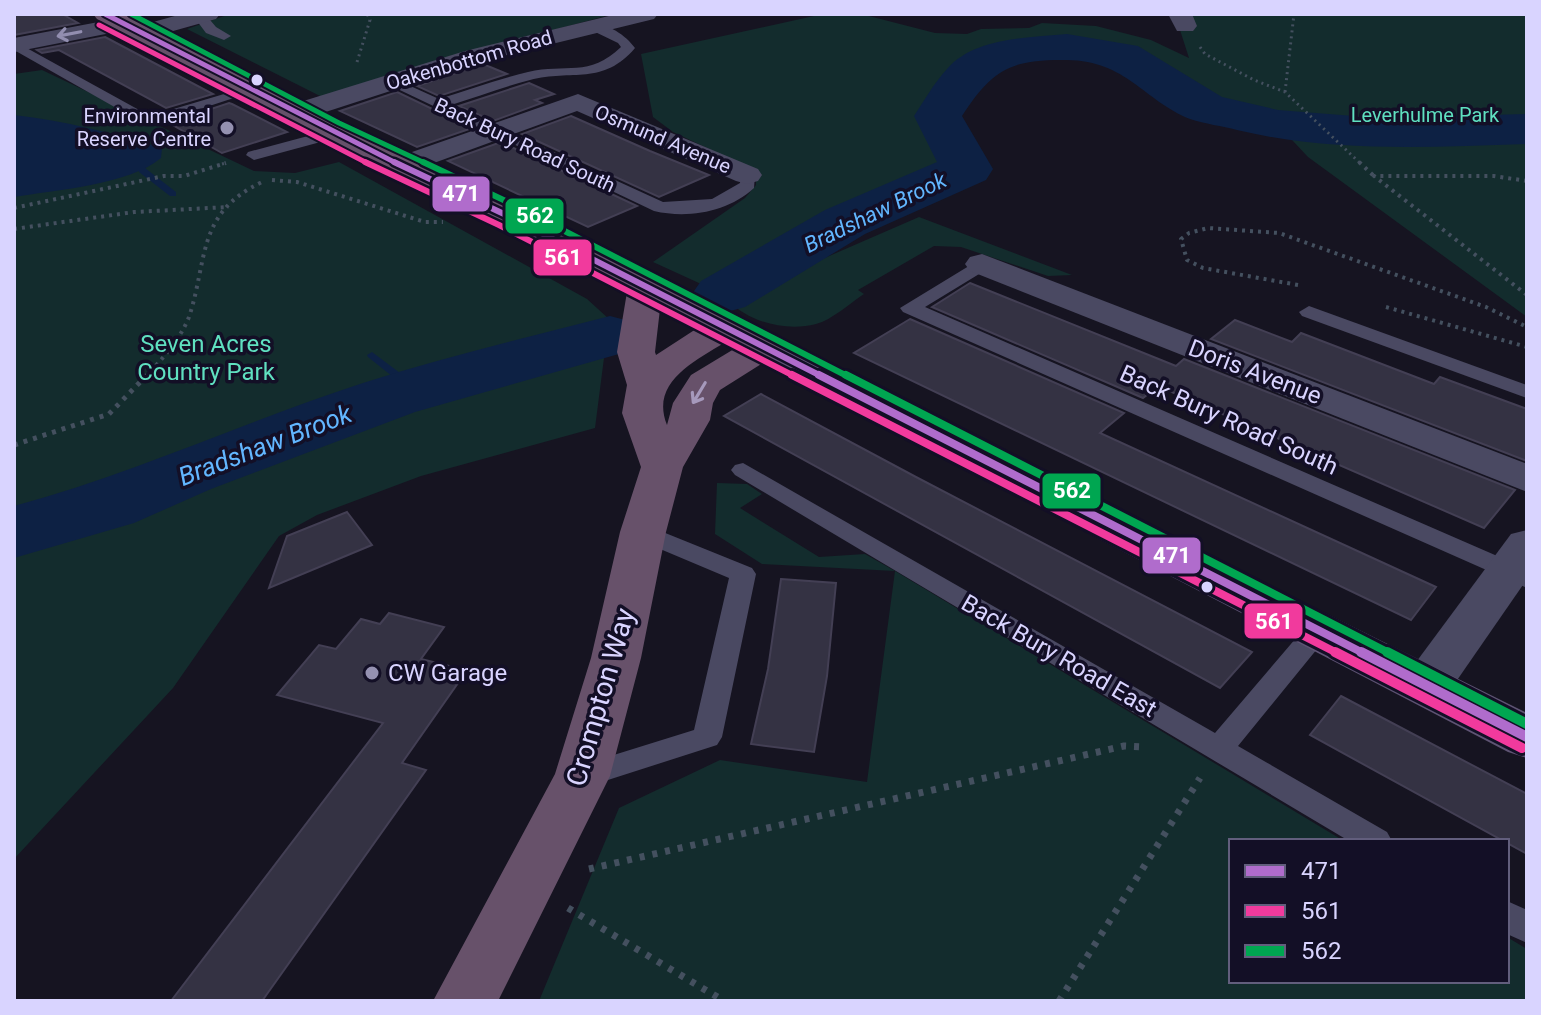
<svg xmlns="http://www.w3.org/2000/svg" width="1541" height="1015" font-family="Roboto,sans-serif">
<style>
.green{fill:#132c2d}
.water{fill:#0d2144}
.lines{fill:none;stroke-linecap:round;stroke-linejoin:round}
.stream{fill:#0d2144;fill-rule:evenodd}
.river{fill:#0d2144;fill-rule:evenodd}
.building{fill:#343243;stroke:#433f54;stroke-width:2}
.path-far3{stroke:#44505f;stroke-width:3;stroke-dasharray:2 4;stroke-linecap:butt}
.path-far2{stroke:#44505f;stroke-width:4;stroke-dasharray:3 5;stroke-linecap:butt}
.path-far1{stroke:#44505f;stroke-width:5;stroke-dasharray:4 6;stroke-linecap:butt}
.path{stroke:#44505f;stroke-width:7;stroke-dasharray:5 8;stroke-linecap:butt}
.lane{fill:#4a4962;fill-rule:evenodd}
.street{fill:#4a4962;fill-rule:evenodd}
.primary{fill:#5e5373;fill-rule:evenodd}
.highway{fill:#67516a;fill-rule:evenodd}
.bus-1-far3-casing{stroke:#130f26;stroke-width:9}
.bus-1-far2-casing{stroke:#130f26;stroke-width:11}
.bus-1-far1-casing{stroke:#130f26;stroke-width:14}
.bus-1-casing{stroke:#130f26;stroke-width:16}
.bus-2-far3-casing{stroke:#130f26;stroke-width:9}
.bus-2-far2-casing{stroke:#130f26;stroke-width:11}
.bus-2-far1-casing{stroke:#130f26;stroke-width:14}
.bus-2-casing{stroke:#130f26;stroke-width:16}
.bus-3-far3-casing{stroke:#130f26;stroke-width:9}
.bus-3-far2-casing{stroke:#130f26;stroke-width:11}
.bus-3-far1-casing{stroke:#130f26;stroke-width:14}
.bus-3-casing{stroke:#130f26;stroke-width:16}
.bus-1-far3{stroke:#b06ccc;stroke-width:5}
.bus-1-far2{stroke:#b06ccc;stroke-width:6}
.bus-1-far1{stroke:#b06ccc;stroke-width:8}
.bus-1{stroke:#b06ccc;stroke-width:10}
.bus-2-far3{stroke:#f13a9d;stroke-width:5}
.bus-2-far2{stroke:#f13a9d;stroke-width:6}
.bus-2-far1{stroke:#f13a9d;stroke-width:8}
.bus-2{stroke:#f13a9d;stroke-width:10}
.bus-3-far3{stroke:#00a651;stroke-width:5}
.bus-3-far2{stroke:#00a651;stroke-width:6}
.bus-3-far1{stroke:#00a651;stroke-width:8}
.bus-3{stroke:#00a651;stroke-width:10}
.oneway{stroke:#928eb0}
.oneway2{stroke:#a699bc}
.bus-dot{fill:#d9d4ff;stroke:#130f26;stroke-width:3}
.poi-dot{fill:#9591b1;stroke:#130f26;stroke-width:3}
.labels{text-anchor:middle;stroke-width:7;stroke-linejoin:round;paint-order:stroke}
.far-street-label{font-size:20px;fill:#d9d4ff;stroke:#130f26}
.far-park-label{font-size:20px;fill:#5fe0c0;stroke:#130f26}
.far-poi-label{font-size:20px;fill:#d9d4ff;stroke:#130f26;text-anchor:end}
.far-water-label{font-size:22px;font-style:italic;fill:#62b6ff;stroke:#130f26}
.park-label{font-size:24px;fill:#5fe0c0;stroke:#130f26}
.street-label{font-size:24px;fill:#d9d4ff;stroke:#130f26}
.poi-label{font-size:24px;fill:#d9d4ff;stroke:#130f26;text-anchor:start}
.water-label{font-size:26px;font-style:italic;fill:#62b6ff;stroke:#130f26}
.near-street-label{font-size:28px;fill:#d9d4ff;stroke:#130f26}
.line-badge{stroke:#130f26;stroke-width:3}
.badge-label{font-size:22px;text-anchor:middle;font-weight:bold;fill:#fff}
</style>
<rect width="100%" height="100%" fill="#161421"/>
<!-- green -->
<g class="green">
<polygon points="230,14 604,14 606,16 459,55 324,98 187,29"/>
<polygon points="823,14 861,14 935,33 967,34 981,29 1029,28 1042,23 1096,26 1151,40 1189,58 1180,30 1194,30 1189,14 1527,14 1527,317 1308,157 1278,125 1206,108 1122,55 1067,47 1010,53 983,62 964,77 938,116 967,169 845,222 723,294 653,262 745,198 756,185 756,171 673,132 653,117 641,54"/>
<polygon points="42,70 254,171 295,173 339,162 587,299 609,319 595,428 421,476 317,515 279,536 173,688 14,859 14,74"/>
<path d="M 919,217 L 1072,275 L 1048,276 L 961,247 L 934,246 L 858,290 L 864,294 C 850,303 832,320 816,324 C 786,332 748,322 728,300 Z"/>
<polygon points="717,483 747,484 762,494 740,508 819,557 865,554 895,571 1344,841 1231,841 1231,981 1507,981 1507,937 1527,949 1527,1001 539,1001 619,808 720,760 867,782 895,571 762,564 715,534"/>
</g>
<!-- water -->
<path class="water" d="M 14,115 C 65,121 113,133 162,148 L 161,158 C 129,185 55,190 14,197 Z"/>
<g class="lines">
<!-- stream -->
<g class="stream">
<polygon points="139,168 145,168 176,192 176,196 170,196 139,172"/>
<polygon points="372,352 420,388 421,390 420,392 412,392 368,357 367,355"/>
</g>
<!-- river -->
<g class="river">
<path d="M 1067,34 L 1138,46 L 1222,97 L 1278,110 L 1379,118 L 1527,114 L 1527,144 C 1430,147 1333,153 1237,130 C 1222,126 1205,124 1190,119 C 1143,100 1127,61 1067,60 C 1010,59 992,70 962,116 L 993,169 L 986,180 L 865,234 L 745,307 L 723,313 L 701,307 L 692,294 L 701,281 L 825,210 L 937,162 L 914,116 C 924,101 934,83 947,69 C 975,37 1028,38 1067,34 Z"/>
<path d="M 610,316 L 633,322 L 643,336 L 633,350 L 415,412 L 211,489 L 134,523 L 14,558 L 14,506 C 133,474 246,421 363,383 C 444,357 528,337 610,316 Z"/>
</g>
</g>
<!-- building -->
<g class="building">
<polygon points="14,14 62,14 78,23 14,35"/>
<polygon points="105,37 213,94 166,108 59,50 42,53 37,50"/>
<polygon points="483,64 507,74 439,96 417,86"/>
<polygon points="529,83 554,94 535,100 542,103 493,121 459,106"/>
<polygon points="397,92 472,128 417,147 340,111"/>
<polygon points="229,103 232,104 287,132 222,153 169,123"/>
<polygon points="571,116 650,151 709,175 659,197 522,134"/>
<polygon points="501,142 637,206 588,227 448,161"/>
<polygon points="970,283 1176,366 1184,359 1515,490 1484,528 1158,386 1143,398 932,307"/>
<polygon points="910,319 1124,413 1100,433 1436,587 1411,620 854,353"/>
<polygon points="1235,320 1292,342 1301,333 1434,384 1440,377 1527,409 1527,461 1211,339"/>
<polygon points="761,394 916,477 1252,652 1220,688 724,416"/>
<polygon points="347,512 372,545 269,588 287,536"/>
<polygon points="781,579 836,583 827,676 814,752 751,744 768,669"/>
<polygon points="389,613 444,627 421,659 453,667 445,679 458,683 402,763 426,770 262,1001 171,1001 383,723 277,695 319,645 336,649 361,619 380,624"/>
<polygon points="1341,696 1527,794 1527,854 1310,735"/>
</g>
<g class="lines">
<!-- path-far3 -->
<g class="path-far3">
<polyline points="1200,47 1205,54 1254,80 1285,92 1361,164"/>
<polyline points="357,62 370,20 367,14"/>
<polyline points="1285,92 1294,14"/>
<polyline points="222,164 226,163"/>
</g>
<!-- path-far2 -->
<g class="path-far2">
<polyline points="1359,162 1374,176"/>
<polyline points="272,180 297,182 425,222 443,222"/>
<polyline points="1527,181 1494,176 1374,176 1527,295"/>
<polyline points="14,208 164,176 184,176 226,163"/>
<polyline points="14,229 134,212 229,207"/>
<polyline points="1298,285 1203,268 1187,260 1181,239 1189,233 1208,228 1279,233 1486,307 1527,327"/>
<polyline points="1386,307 1527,347"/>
<path d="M 145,377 C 161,361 181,338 189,317 C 208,260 196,213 262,182"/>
</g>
<!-- path-far1 -->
<polyline class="path-far1" points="14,445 109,414 147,375"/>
<!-- path -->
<g class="path">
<polyline points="589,869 1124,746 1145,747"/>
<polyline points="568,908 724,1001"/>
<polyline points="1059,1001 1200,778"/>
</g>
<!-- lane -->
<g class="lane">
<polygon points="195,14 205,14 216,27 231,36 224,40 206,33 194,17"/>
<path d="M 589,23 C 606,22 626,35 635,48 C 603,86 572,69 530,80 C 503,87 477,97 451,105 L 663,202 L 712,199 L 740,183 L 741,172 L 747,170 L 755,175 L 754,188 C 728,212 688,219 654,211 L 383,82 L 390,78 L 395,79 L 439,99 C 468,90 498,79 528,72 C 566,63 589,78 621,47 L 618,43 L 589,29 Z"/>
<polygon points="14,41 150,116 251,86 258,90 148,126 14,50"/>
<polygon points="334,129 342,134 339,137 254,160 246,155 248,152"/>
<polygon points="982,258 989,260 991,264 989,268 925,307 1527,569 1527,588 903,312 900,308"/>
<polygon points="1309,306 1527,385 1527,398 1302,316 1299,312"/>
<polygon points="743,463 1215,733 1308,624 1317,622 1326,624 1330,631 1326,638 1238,746 1387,832 1392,841 1349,841 735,475 731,470 735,465"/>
<polygon points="643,524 752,568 756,574 722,737 717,745 583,788 572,784 568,776 572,768 694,730 729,578 634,538 631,532 634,526"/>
<polygon points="1507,901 1527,910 1527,943 1507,934"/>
</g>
<!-- street -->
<g class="street">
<polygon points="182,14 220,14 216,19 141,40 133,38 129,33 131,29 14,52 14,38 125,17 133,19 137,24 135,27"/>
<polygon points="617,14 658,14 654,19 483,61 304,119 294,121 284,119 280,113 284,107 465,51"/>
<polygon points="1168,14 1192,14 1197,26 1193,31 1177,31"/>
<polygon points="578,94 758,169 762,175 758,181 747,184 736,181 577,111 412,171 402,174 392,171 387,165 392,159"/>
<polygon points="982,254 1527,464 1527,492 970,271 965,264 970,257"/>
<polygon points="1527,530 1527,579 1444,699 1426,705 1408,699 1400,686 1408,673 1511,534"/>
</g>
<!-- primary -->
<polygon class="primary" points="761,337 774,340 1527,713 1527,758 1508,752 748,356 742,348 748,340"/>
<!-- highway -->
<path class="highway" d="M 93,14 L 123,14 L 344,128 L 515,207 L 774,340 L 780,348 L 774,356 L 720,390 L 713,403 L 710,420 L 683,467 L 666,532 L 641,658 L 610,776 L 498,1001 L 433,1001 L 555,774 L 591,658 L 620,532 L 641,467 L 622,413 L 627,385 L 617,352 L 627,292 L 493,221 L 324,140 L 97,19 ZM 660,309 L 696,329 L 656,355 L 655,352 ZM 724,343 L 734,349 L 691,375 L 673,403 L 667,425 C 650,383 693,362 724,343 Z"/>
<!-- bus-1-far3 casing -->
<g class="bus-1-far3-casing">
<polyline id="bus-1-far3" points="105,14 398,164"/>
</g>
<!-- bus-1-far2 casing -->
<g class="bus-1-far2-casing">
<polyline id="bus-1-far2" points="394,162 504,214 823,377"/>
</g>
<!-- bus-1-far1 casing -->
<g class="bus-1-far1-casing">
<polyline id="bus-1-far1" points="819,375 1365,654"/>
</g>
<!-- bus-1 casing -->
<g class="bus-1-casing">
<polyline id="bus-1" points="1361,652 1527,737"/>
</g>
<!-- bus-2-far3 casing -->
<g class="bus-2-far3-casing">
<polyline id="bus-2-far3" points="99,25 369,164"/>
</g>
<!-- bus-2-far2 casing -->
<g class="bus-2-far2-casing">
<polyline id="bus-2-far2" points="365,162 499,225 796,377"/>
</g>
<!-- bus-2-far1 casing -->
<g class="bus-2-far1-casing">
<polyline id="bus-2-far1" points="792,375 1339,654"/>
</g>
<!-- bus-2 casing -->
<g class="bus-2-casing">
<polyline id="bus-2" points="1335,652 1522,748"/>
</g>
<!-- bus-3-far3 casing -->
<g class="bus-3-far3-casing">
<polyline id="bus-3-far3" points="131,14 339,123 427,164"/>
</g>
<!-- bus-3-far2 casing -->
<g class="bus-3-far2-casing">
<polyline id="bus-3-far2" points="423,162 510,203 849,377"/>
</g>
<!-- bus-3-far1 casing -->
<g class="bus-3-far1-casing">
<polyline id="bus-3-far1" points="846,375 1391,654"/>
</g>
<!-- bus-3 casing -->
<g class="bus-3-casing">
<polyline id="bus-3" points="1387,652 1527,724"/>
</g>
<!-- bus-1-far3 -->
<use href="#bus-1-far3" class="bus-1-far3"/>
<!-- bus-1-far2 -->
<use href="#bus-1-far2" class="bus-1-far2"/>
<!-- bus-1-far1 -->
<use href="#bus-1-far1" class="bus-1-far1"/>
<!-- bus-1 -->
<use href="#bus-1" class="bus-1"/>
<!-- bus-2-far3 -->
<use href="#bus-2-far3" class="bus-2-far3"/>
<!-- bus-2-far2 -->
<use href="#bus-2-far2" class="bus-2-far2"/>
<!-- bus-2-far1 -->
<use href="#bus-2-far1" class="bus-2-far1"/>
<!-- bus-2 -->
<use href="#bus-2" class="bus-2"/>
<!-- bus-3-far3 -->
<use href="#bus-3-far3" class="bus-3-far3"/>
<!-- bus-3-far2 -->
<use href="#bus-3-far2" class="bus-3-far2"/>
<!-- bus-3-far1 -->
<use href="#bus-3-far1" class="bus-3-far1"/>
<!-- bus-3 -->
<use href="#bus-3" class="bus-3"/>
</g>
<!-- one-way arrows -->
<defs><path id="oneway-shaft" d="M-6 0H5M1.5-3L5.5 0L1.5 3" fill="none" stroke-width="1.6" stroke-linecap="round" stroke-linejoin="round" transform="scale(2)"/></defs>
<use class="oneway" href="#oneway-shaft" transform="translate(69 34) rotate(169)"/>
<use class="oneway2" href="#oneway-shaft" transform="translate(699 393) rotate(121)"/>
<!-- markers -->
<g class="bus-dot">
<circle cx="257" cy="80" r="7"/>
<circle cx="1207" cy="587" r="7"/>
</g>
<g class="poi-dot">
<circle cx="227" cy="128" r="8"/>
<circle cx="372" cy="673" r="8"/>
</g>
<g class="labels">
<!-- far-street labels -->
<g class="far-street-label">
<text transform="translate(469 60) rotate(-16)" y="7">Oakenbottom Road</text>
<text transform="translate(663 139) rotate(23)" y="7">Osmund Avenue</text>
<text transform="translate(525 145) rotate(25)" y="7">Back Bury Road South</text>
</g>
<!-- far-park labels -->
<g class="far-park-label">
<text x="1425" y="122">Leverhulme Park</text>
</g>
<!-- far-poi labels -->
<g class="far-poi-label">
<text x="211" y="123">Environmental<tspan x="211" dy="23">Reserve Centre</tspan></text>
</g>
<!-- far-water labels -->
<g class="far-water-label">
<text transform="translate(875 212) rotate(-26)" y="8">Bradshaw Brook</text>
</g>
<!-- park labels -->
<g class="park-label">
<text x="206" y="352">Seven Acres<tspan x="206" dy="28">Country Park</tspan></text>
</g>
<!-- street labels -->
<g class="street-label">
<text transform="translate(1255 372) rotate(21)" y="8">Doris Avenue</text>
<text transform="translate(1229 420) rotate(24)" y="8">Back Bury Road South</text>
<text transform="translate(1059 656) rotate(30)" y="8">Back Bury Road East</text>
</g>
<!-- poi labels -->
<g class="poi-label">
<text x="388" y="681">CW Garage</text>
</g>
<!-- water labels -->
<g class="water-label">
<text transform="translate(265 445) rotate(-21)" y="9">Bradshaw Brook</text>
</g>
<!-- near-street labels -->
<g class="near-street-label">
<text transform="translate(600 697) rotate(-74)" y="10">Crompton Way</text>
</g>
</g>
<g class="line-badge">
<rect x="431" y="175" width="60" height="38" rx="8" fill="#b06ccc"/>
<rect x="504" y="197" width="61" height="38" rx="8" fill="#00a651"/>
<rect x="532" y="238" width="61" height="39" rx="8" fill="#f13a9d"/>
<rect x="1041" y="472" width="61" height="38" rx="8" fill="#00a651"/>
<rect x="1141" y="536" width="61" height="39" rx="8" fill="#b06ccc"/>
<rect x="1243" y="602" width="61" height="38" rx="8" fill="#f13a9d"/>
</g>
<g class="badge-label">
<text x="461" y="201">471</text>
<text x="535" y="223">562</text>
<text x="563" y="265">561</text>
<text x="1072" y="498">562</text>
<text x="1172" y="563">471</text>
<text x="1274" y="629">561</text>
</g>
<!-- border -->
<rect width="1541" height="1015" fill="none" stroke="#d9d4ff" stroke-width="32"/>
<!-- legend -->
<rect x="1229" y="839" width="280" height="144" fill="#130f26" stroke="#625e7d" stroke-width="2"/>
<rect x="1245" y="865" width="40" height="12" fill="#b06ccc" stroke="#625e7d" stroke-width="2"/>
<text x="1301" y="879" font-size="24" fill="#d9d4ff">471</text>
<rect x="1245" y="905" width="40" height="12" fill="#f13a9d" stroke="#625e7d" stroke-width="2"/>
<text x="1301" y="919" font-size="24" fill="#d9d4ff">561</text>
<rect x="1245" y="945" width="40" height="12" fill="#00a651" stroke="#625e7d" stroke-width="2"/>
<text x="1301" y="959" font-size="24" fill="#d9d4ff">562</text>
</svg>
